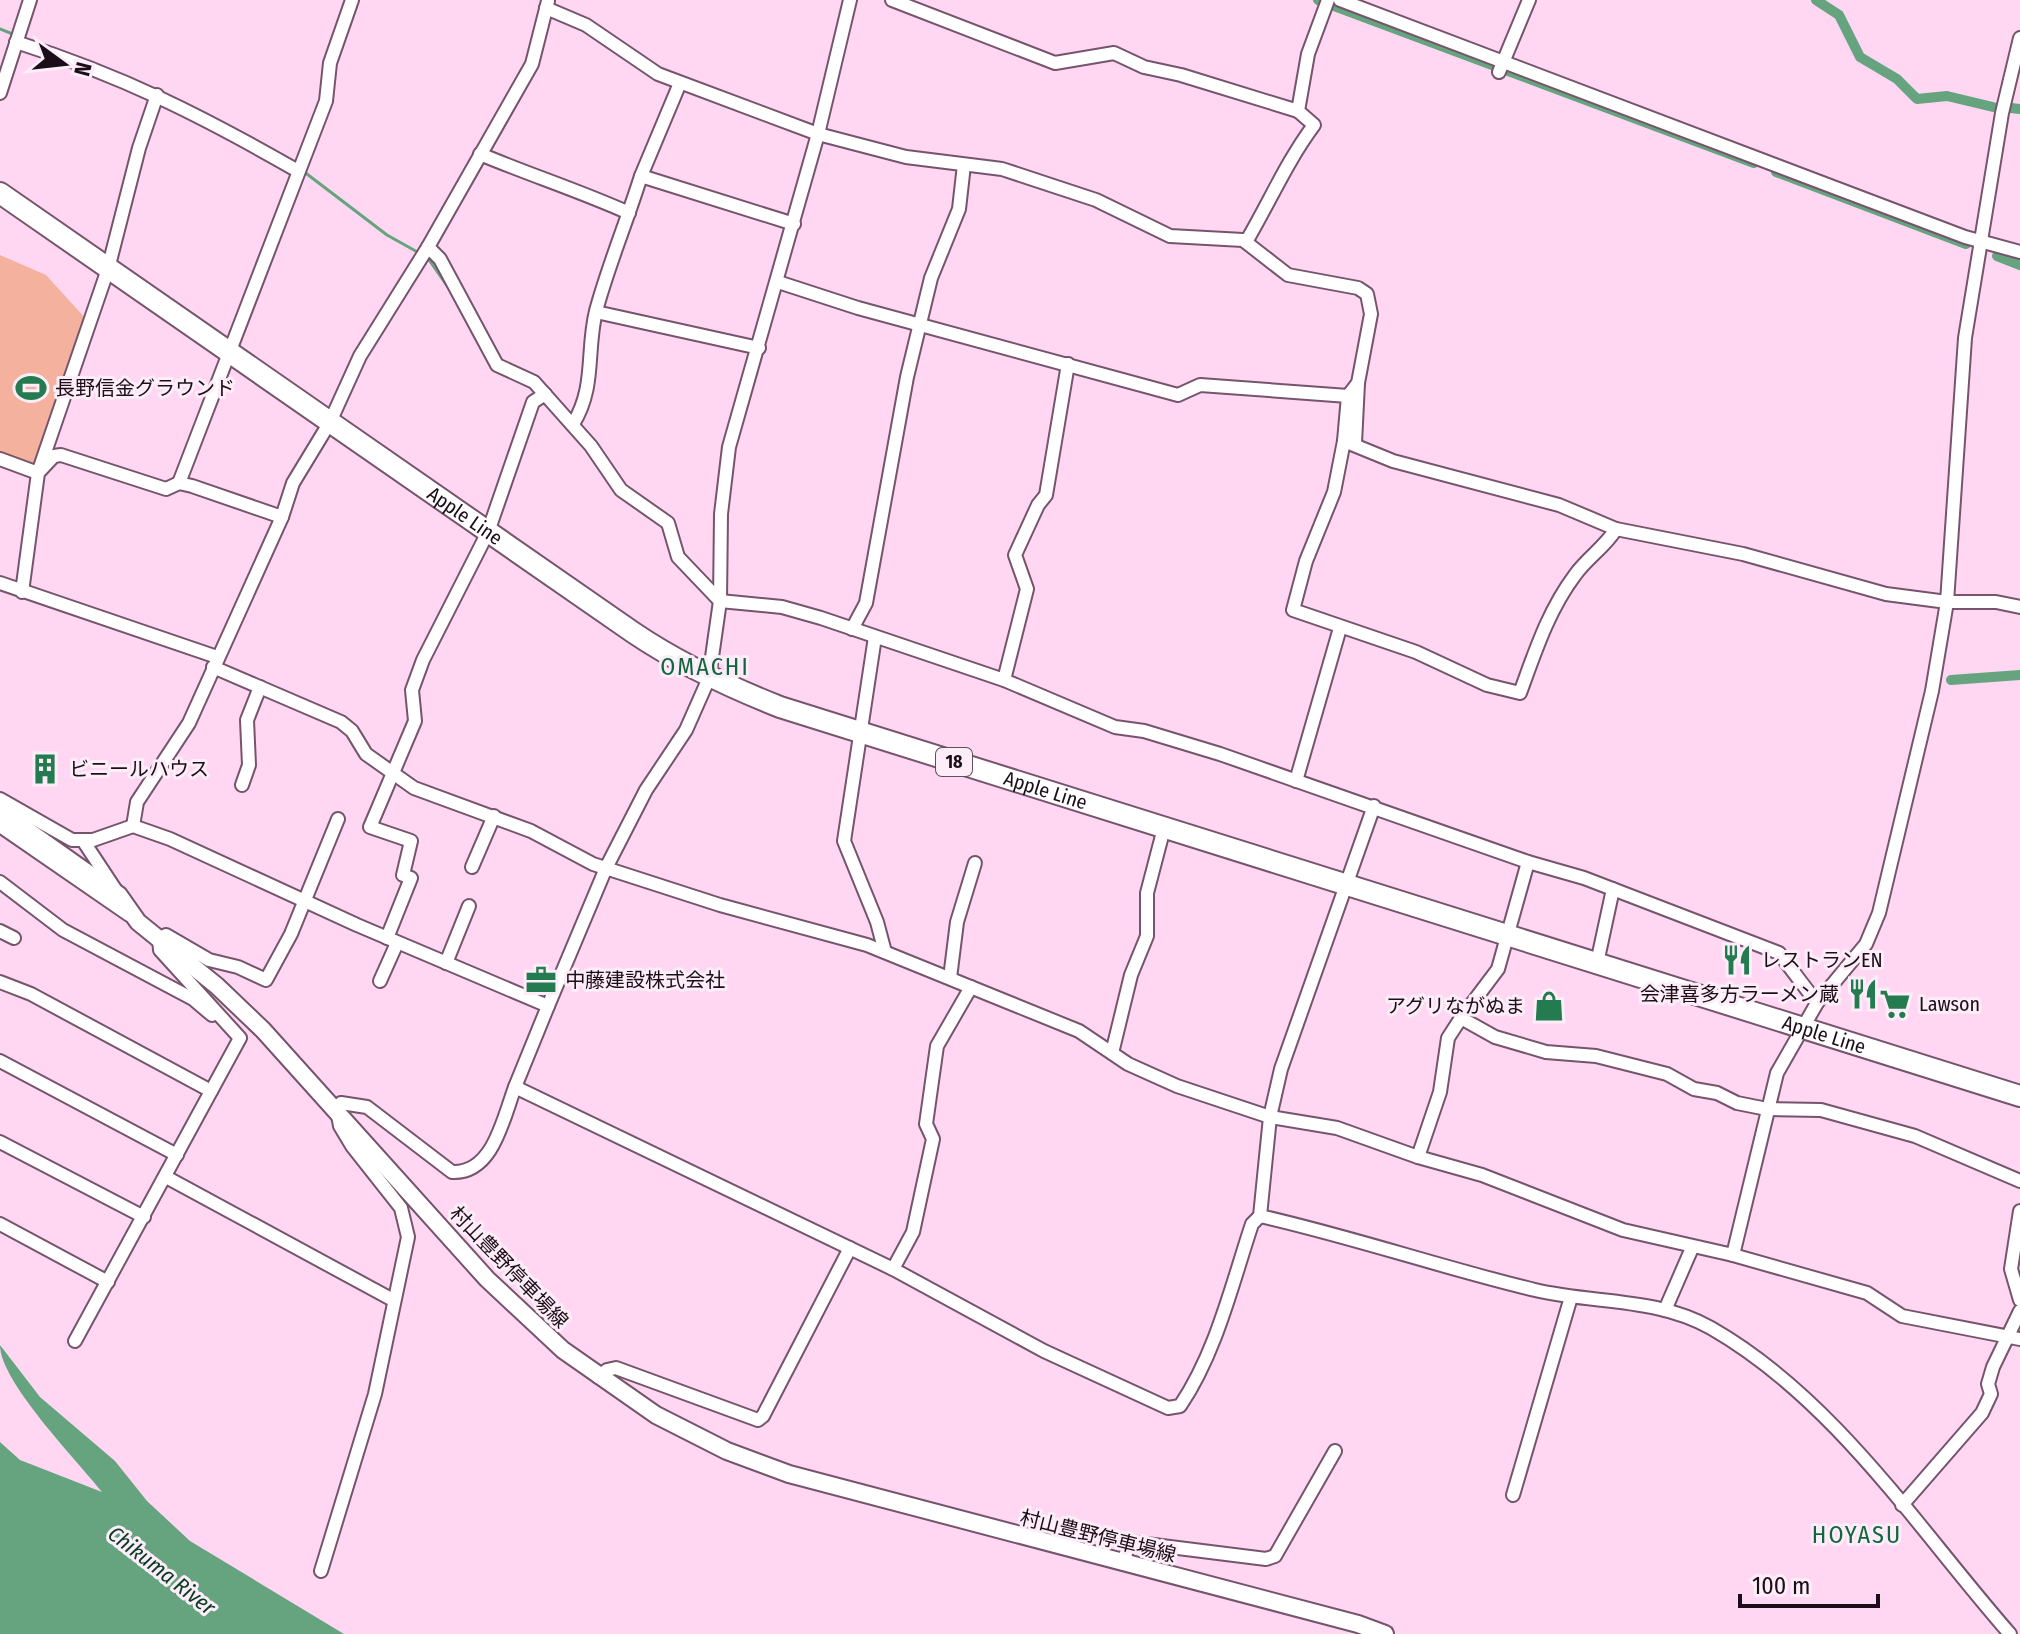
<svg xmlns="http://www.w3.org/2000/svg" width="2020" height="1634" font-family="'Fira Sans Condensed','Noto Sans JP',sans-serif">
<style>
.green{fill:#f4b19d}
.water{fill:#66a47f}
.lines{fill:none;stroke-linecap:round;stroke-linejoin:round}
.stream{stroke:#66a47f;stroke-width:3}
.canal{stroke:#66a47f;stroke-width:10}
.minor-casing{stroke:#75546c;stroke-width:16}
.major-casing{stroke:#75546c;stroke-width:20}
.highway-casing{stroke:#75546c;stroke-width:24}
.minor{stroke:#fff;stroke-width:12}
.major{stroke:#fff;stroke-width:16}
.highway{stroke:#fff;stroke-width:20}
.labels{text-anchor:middle;stroke-width:6;stroke-linejoin:round;paint-order:stroke}
.shield{fill:#fdedf8;stroke:#5f515b;stroke-width:2}
.shield-label{font-size:18px;font-weight:bold;fill:#1b0e18}
.poi-label{font-size:20px;fill:#1b0e18;stroke:#fdedf8;text-anchor:start}
.street-label{font-size:20px;fill:#1b0e18;stroke:#fdedf8}
.water-label{font-size:22px;font-style:italic;fill:#083c23;stroke:#fdedf8}
.quarter-label{font-size:24px;letter-spacing:2px;fill:#12663e;stroke:#fdedf8}
</style>
<rect width="100%" height="100%" fill="#ffd7f3"/>
<!-- green -->
<polygon class="green" points="0,255 46,275 86,319 35,469 0,457"/>
<!-- water -->
<path class="water" d="M 0,1345 L 40,1397 L 115,1461 L 147,1501 L 190,1541 L 344,1634 L 0,1634 L 0,1442 L 20,1460 L 102,1492 C 77,1460 0,1382 0,1345 Z"/>
<g class="lines">
<!-- stream -->
<g class="stream">
<polyline points="0,29 15,35"/>
<polyline points="145,85 242,133"/>
<polyline points="303,171 387,235 421,254"/>
<polyline points="427,257 450,290"/>
</g>
<!-- canal -->
<g class="canal">
<polyline points="1318,0 1754,163"/>
<polyline points="1816,0 1839,15 1860,57 1897,79 1917,99 1947,96 1993,107"/>
<polyline points="2011,108 2020,109"/>
<polyline points="1776,172 1966,244"/>
<polyline points="1997,256 2020,265"/>
<polyline points="1951,680 2020,675"/>
</g>
<!-- minor casing -->
<g class="minor-casing">
<g id="minor">
<polyline points="892,0 1055,63 1114,53 1144,67 1181,75 1298,111"/>
<polyline points="1340,0 1965,237 2020,252"/>
<path d="M 546,8 L 586,25 L 658,74 L 818,134 L 906,157 L 1002,169 L 1096,200 L 1170,236 L 1243,240 L 1288,275 L 1358,288 L 1367,294 L 1371,314 L 1358,383 L 1348,396 L 1344,441 L 1334,492 L 1306,561 L 1293,610 L 1416,652 L 1487,685 L 1520,693 C 1535,652 1548,611 1575,575 C 1587,558 1605,547 1616,529"/>
<path d="M 16,42 C 123,76 202,116 298,171"/>
<polyline points="1499,72 1529,0"/>
<polyline points="0,93 30,0"/>
<path d="M 480,154 C 530,175 580,191 629,213"/>
<polyline points="641,176 680,83"/>
<path d="M 1246,242 C 1269,203 1287,161 1314,125 L 1298,111 L 1308,54 L 1328,0"/>
<polyline points="428,247 440,259 497,365 534,382 591,446 621,490 668,523 678,557 720,601 782,607 821,618 1004,680 1115,727 1144,731 1220,754 1528,862 1584,878 1779,953 1817,1003"/>
<polyline points="778,282 858,308 1178,395 1200,385 1348,396"/>
<polyline points="596,312 759,348"/>
<path d="M 573,424 C 596,387 586,351 596,311 C 608,266 627,221 641,176 L 794,224"/>
<polyline points="1344,441 1393,461 1559,505 1616,529 1743,554 1886,594 1947,602 1996,602 2020,607"/>
<polyline points="1355,443 1358,383"/>
<polyline points="0,459 38,473 108,269 139,148 157,95"/>
<polyline points="179,483 326,101 330,63 352,0"/>
<polyline points="0,583 217,657"/>
<polyline points="22,592 38,473 54,456 61,455 166,489 179,483 192,486 282,517"/>
<polyline points="852,629 866,603 907,377 931,278 959,209 964,165"/>
<polyline points="875,637 844,841 877,922 885,952"/>
<polyline points="213,667 341,722 352,731 366,754 414,788 531,831 593,864 720,905 867,945 1079,1031 1128,1064 1177,1086 1270,1117 1337,1128 1418,1157 1482,1175 1623,1230 1733,1255 1867,1293 1902,1316 2020,1339"/>
<polyline points="1004,680 1027,589 1015,555 1038,505 1046,495 1068,364"/>
<polyline points="1296,781 1340,628"/>
<polyline points="242,785 249,765 247,720 260,687"/>
<path d="M 0,799 L 72,840 L 93,840 L 133,826 L 170,839 L 357,925 L 548,1006 L 515,1087 L 893,1269 L 1044,1351 L 1168,1408 L 1180,1406 C 1216,1353 1232,1284 1252,1224 L 1260,1216 C 1353,1237 1443,1268 1535,1290 C 1594,1304 1656,1297 1711,1328 C 1835,1399 1918,1529 2010,1634"/>
<polyline points="0,826 129,915"/>
<polyline points="133,826 137,802 189,723 282,517 293,483 330,422 360,356 428,247 532,64 548,1"/>
<polyline points="84,842 115,889"/>
<polyline points="1528,862 1498,969 1461,1018 1495,1037 1546,1052 1596,1056 1667,1074 1694,1089 1717,1093 1737,1103 1767,1109 1821,1110 1915,1136 2020,1181"/>
<polyline points="472,867 494,816"/>
<polyline points="0,882 63,930 193,999 212,1015"/>
<polyline points="0,931 14,938"/>
<polyline points="387,938 411,878 403,875 411,841 370,827 415,721 412,690 423,660 488,532 533,402 545,394"/>
<polyline points="446,963 469,906"/>
<polyline points="1597,963 1613,889"/>
<polyline points="950,978 957,922 975,863"/>
<polyline points="380,981 397,943"/>
<polyline points="0,982 31,994 211,1091"/>
<polyline points="548,1006 606,868 646,790 686,730 709,678 720,601 721,514 729,447 818,134 850,0"/>
<polyline points="1112,1053 1131,975 1147,936 1147,893 1164,828"/>
<polyline points="0,1061 177,1155"/>
<polyline points="0,1142 144,1217"/>
<polyline points="1418,1157 1440,1092 1448,1038 1461,1018"/>
<polyline points="166,1177 393,1300"/>
<polyline points="2020,1211 2011,1269 2020,1300"/>
<polyline points="1260,1216 1270,1117 1281,1069 1374,806"/>
<polyline points="0,1224 108,1282"/>
<polyline points="1733,1255 1777,1073 1817,1003 1866,944 1879,913 1932,691 1947,602 1965,338 2002,113 2020,38"/>
<polyline points="893,1269 913,1232 933,1139 926,1124 937,1046 971,987"/>
<polyline points="1665,1310 1692,1248"/>
<polyline points="75,1341 240,1038 160,950 159,939 166,935 209,960 238,967 266,980 291,934 338,819"/>
<polyline points="598,1377 607,1370 616,1368 758,1420 763,1416 850,1248"/>
<polyline points="1513,1495 1571,1297"/>
<polyline points="1902,1505 1982,1413 1991,1394 1988,1384 1993,1367 2020,1311"/>
<polyline points="1123,1562 1130,1542 1266,1559 1275,1556 1335,1451"/>
<path d="M 321,1571 L 375,1394 L 408,1237 L 401,1208 L 352,1146 L 340,1126 L 337,1110 L 341,1103 L 367,1107 L 452,1172 C 493,1174 503,1119 515,1087"/>
</g>
</g>
<!-- major casing -->
<g class="major-casing">
<polyline id="major" points="0,811 119,895 138,922 217,986 263,1030 487,1279 563,1350 656,1415 727,1451 789,1474 1358,1624 1385,1634"/>
</g>
<!-- highway casing -->
<g class="highway-casing">
<g id="highway">
<path id="s1" d="M 0,193 L 634,633 C 680,664 727,686 780,707 L 2020,1096"/>
</g>
</g>
<!-- minor -->
<use href="#minor" class="minor"/>
<!-- major -->
<use href="#major" class="major"/>
<!-- highway -->
<use href="#highway" class="highway"/>
</g>
<!-- icons -->
<defs>
<g id="stadium-bare" transform="scale(2.4)"><path d="M0-5a6.5 5 0 1 0 0 10a6.5 5 0 1 0 0-10ZM-3.5-1.8h7v3.6h-7Z" fill="#237b4f" stroke="#fdedf8" stroke-width="2.5" paint-order="stroke"/></g>
<g id="building-bare" transform="scale(2.4)"><path d="M-4-6H4V6H1V3H-1V6H-4ZM-2.5-4.3h1.7v1.8h-1.7ZM.8-4.3h1.7v1.8H.8ZM-2.5-1h1.7V.8h-1.7ZM.8-1h1.7V.8H.8Z" fill="#237b4f" stroke="#fdedf8" stroke-width="2.5" paint-order="stroke"/></g>
<g id="restaurant-bare" transform="scale(2.4)"><path d="M-5-6h1v4h1v-4h1v4h1v-4h1v5L-1.5 .5V6h-2V.5L-5-1ZM5-6V6H3V1.5H1.5Q1.5-4 5-6Z" fill="#237b4f" stroke="#fdedf8" stroke-width="2.5" paint-order="stroke"/></g>
<g id="office-bare" transform="scale(2.4)"><path d="M-6-3h4V-5.5h4V-3h4V5H-6ZM-1-4.5V-3h2v-1.5ZM-6 0V1H6V0Z" fill="#237b4f" stroke="#fdedf8" stroke-width="2.5" paint-order="stroke"/></g>
<g id="supermarket-bare" transform="scale(2.4)"><path d="M-6-5.5h2.5l.6 2H6L4.5 2H-2.5L-4.4-4H-6ZM-1.5 3.2a1.3 1.3 0 1 0 .1 0ZM3 3.2a1.3 1.3 0 1 0 .1 0Z" fill="#237b4f" stroke="#fdedf8" stroke-width="2.5" paint-order="stroke"/></g>
<g id="shop-bare" transform="scale(2.4)"><path d="M-5-2.5h2.3a2.7 3.5 0 0 1 5.4 0H5L5.5 6h-11ZM-1.5-2.5h3a1.5 2.3 0 0 0-3 0Z" fill="#237b4f" stroke="#fdedf8" stroke-width="2.5" paint-order="stroke"/></g>
</defs>
<g fill-rule="evenodd">
<use href="#stadium-bare" x="31" y="388"/>
<use href="#building-bare" x="45" y="769"/>
<use href="#restaurant-bare" x="1737" y="960"/>
<use href="#office-bare" x="541" y="980"/>
<use href="#restaurant-bare" x="1863" y="994"/>
<use href="#supermarket-bare" x="1895" y="1004"/>
<use href="#shop-bare" x="1549" y="1006"/>
</g>
<g class="labels">
<!-- shield labels -->
<rect class="shield" x="936" y="748" width="36" height="28" rx="6"/>
<g class="shield-label">
<text x="954" y="768">18</text>
</g>
<!-- poi labels -->
<g class="poi-label">
<text x="55" y="395">長野信金グラウンド</text>
<text x="69" y="776">ビニールハウス</text>
<text x="1761" y="967">レストランEN</text>
<text x="565" y="987">中藤建設株式会社</text>
<text x="1839" y="1001" text-anchor="end">会津喜多方ラーメン蔵</text>
<text x="1919" y="1011">Lawson</text>
<text x="1525" y="1013" text-anchor="end">アグリながぬま</text>
</g>
<!-- street labels -->
<g class="street-label">
<text dy="7" stroke="none"><textPath href="#s1" startOffset="566">Apple Line</textPath></text>
<text dy="7" stroke="none"><textPath href="#s1" startOffset="1214">Apple Line</textPath></text>
<text dy="7" stroke="none"><textPath href="#s1" startOffset="2030">Apple Line</textPath></text>
<text transform="translate(509 1267) rotate(46)" y="7">村山豊野停車場線</text>
<text transform="translate(1098 1536) rotate(14)" y="7">村山豊野停車場線</text>
</g>
<!-- water labels -->
<g class="water-label">
<text transform="translate(162 1570) rotate(38)" y="8">Chikuma River</text>
</g>
<!-- quarter labels -->
<g class="quarter-label">
<text x="705" y="675">OMACHI</text>
<text x="1857" y="1543">HOYASU</text>
</g>
</g>
<!-- north arrow -->
<g transform="translate(64 64) rotate(105)" stroke="#fdedf8" stroke-width="6" paint-order="stroke">
<path d="M0-6L14 30L0 20L-14 30Z" fill="#1b0e18"/>
<text y="-12" font-size="22" font-weight="bold" text-anchor="middle" fill="#1b0e18">N</text>
</g>
<!-- scale -->
<path d="M1740 1594v12h138v-12" fill="none" stroke="#1b0e18" stroke-width="4"/>
<text x="1752" y="1594" font-size="24" fill="#1b0e18" stroke="#fdedf8" stroke-width="6" paint-order="stroke">100 m</text>
</svg>
